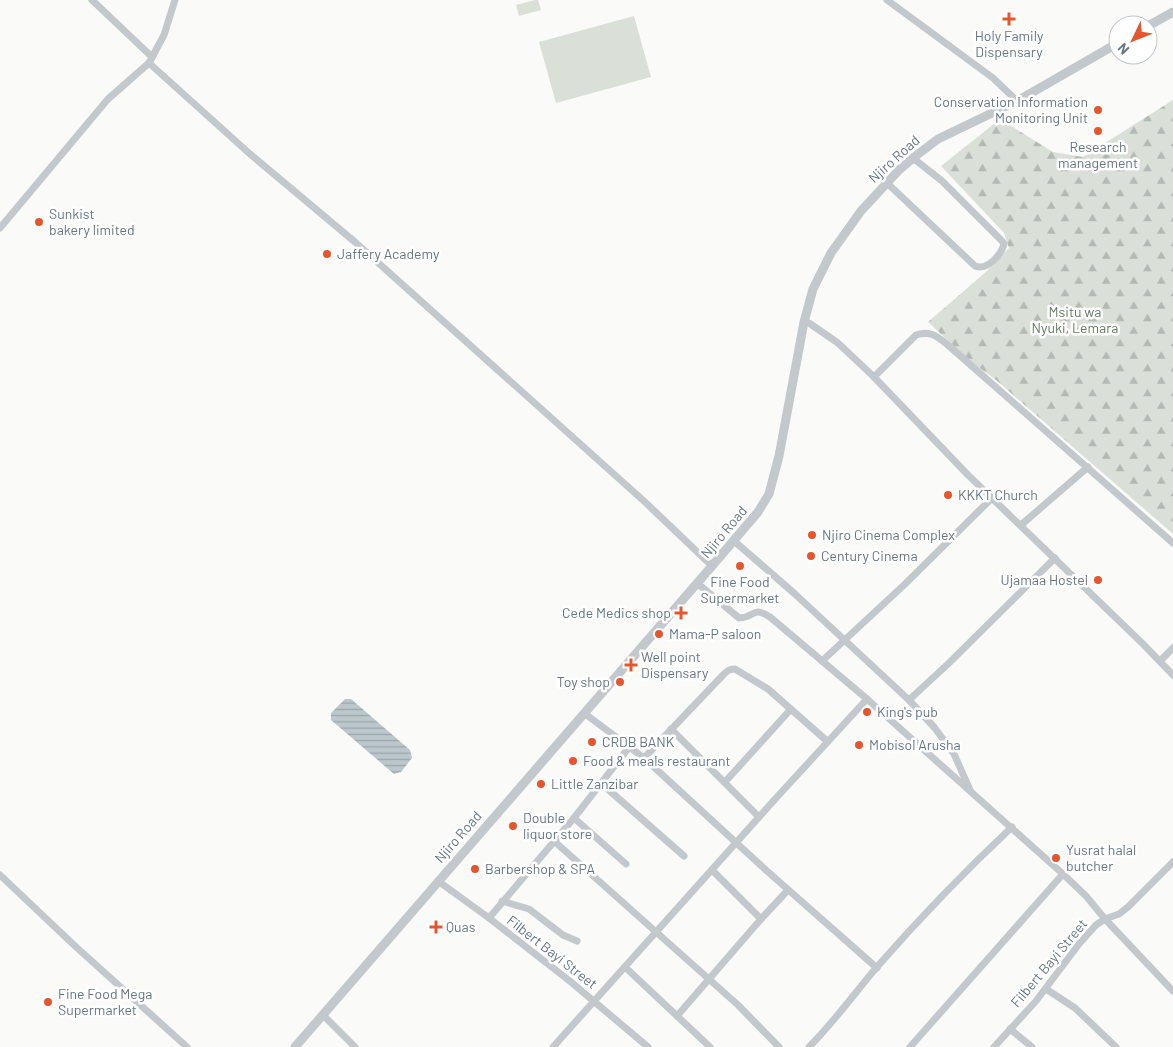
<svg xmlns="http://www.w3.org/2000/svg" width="1173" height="1047" font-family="Barlow,sans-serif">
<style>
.forest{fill:url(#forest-firs)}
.green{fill:#dadfd7}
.water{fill:url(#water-rules)}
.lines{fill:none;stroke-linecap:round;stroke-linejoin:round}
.minor{stroke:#c3c8cc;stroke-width:7}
.tertiary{stroke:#c3c8cc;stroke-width:9}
.poi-dot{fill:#e4572e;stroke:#fff;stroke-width:2}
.labels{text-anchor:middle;stroke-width:5;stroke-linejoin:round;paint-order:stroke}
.poi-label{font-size:14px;fill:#657683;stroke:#fff;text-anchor:start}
.street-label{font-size:14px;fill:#657683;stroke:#fff}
.park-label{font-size:14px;fill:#687a64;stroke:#fff}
</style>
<defs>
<pattern id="forest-firs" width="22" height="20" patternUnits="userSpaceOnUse" patternTransform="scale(1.25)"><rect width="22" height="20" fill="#dadfd7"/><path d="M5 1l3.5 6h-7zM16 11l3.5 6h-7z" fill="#b4b9b4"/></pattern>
<pattern id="water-rules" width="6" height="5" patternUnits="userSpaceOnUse" patternTransform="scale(1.25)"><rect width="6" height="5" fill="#bbc7cb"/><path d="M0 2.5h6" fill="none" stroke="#9ca6aa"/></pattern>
</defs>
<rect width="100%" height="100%" fill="#fafaf8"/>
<!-- forest -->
<polygon class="forest" points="1173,100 1173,534 996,380 969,360 928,322 987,271 1009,248 1004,233 941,166 1000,119 1053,152 1083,157"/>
<!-- green -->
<g class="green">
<polygon points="535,0 538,0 541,10 519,16 516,5"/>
<polygon points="634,16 651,77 556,103 539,42"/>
</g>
<!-- water -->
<polygon class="water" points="345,699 351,699 410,750 412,758 401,772 394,774 331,720 331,713"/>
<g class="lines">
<!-- minor -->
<g class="minor">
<polyline points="92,0 152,57"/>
<polyline points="887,0 993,78 1017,101"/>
<polyline points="149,63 250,154 355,242 645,502 712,566"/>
<path d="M 887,183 L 975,266 C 987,271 1001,255 1004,244 L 1002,241 L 942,181 L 913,158"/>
<polyline points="0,228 108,99 149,63 164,35 175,0"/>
<polyline points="804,322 809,323 838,343 874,377 968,475 1143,644 1173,675"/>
<path d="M 874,377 L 916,335 C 931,330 938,337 949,346 L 1173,543"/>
<polyline points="1021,525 1088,467"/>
<polyline points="733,540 795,594 909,700 934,727 954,754 970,790"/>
<path d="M 697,583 L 739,618 C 756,618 751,605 770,617 L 867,699 L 1063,874 L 1086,896 L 1105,919 L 1173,991"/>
<polyline points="822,661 904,585 992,498"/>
<polyline points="1160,661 1173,648"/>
<polyline points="909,700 949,663 1055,558"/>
<polyline points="584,713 644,758 767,871 877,968"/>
<polyline points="671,729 759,817"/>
<path d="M 644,758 L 723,675 C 727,671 729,669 735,669 L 768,689 L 827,741"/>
<polyline points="725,782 791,709"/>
<polyline points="602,784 684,856"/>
<polyline points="574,818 626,864"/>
<polyline points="554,841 738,1005 779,1047"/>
<polyline points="712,870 761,919"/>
<polyline points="0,875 75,946 187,1047"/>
<polyline points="438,881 489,918 571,982 648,1047"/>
<polyline points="502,901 529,909 563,935 577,941"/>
<polyline points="489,918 574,818 630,746"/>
<polyline points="625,967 710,1047"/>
<polyline points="1046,989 1075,1008 1116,1047"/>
<polyline points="323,1015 355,1047"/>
<polyline points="677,1016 761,919 788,890"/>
<polyline points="1010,1029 1032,1047"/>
<polyline points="553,1047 777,797 867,699"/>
<path d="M 809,1047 C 834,1022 854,994 876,968 C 919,919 964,872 1012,827"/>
<polyline points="910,1047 1063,874"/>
<polyline points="994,1047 1036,1001 1079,944 1096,925 1105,919 1119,914 1128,907 1173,862"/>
</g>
<!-- tertiary -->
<g class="tertiary">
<polyline points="1148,26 1173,12"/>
<polyline points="295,1047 712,566 758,512 769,494 779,456 804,322 813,289 831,253 861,211 899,170 913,158 938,139 1017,101 1118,43"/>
</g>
</g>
<!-- markers -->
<g class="poi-dot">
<path d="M1006.5 11.5h5v5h5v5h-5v5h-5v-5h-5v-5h5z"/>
<circle cx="1098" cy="110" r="5"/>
<circle cx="1098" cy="131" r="5"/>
<circle cx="39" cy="222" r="5"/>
<circle cx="327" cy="254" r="5"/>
<circle cx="948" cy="495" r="5"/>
<circle cx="812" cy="535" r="5"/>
<circle cx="811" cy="556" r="5"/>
<circle cx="740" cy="566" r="5"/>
<circle cx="1098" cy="580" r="5"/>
<path d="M678.5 605.5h5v5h5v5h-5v5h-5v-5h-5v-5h5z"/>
<circle cx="659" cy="634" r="5"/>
<path d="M628.5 657.5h5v5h5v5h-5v5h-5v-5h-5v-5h5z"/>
<circle cx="620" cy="682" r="5"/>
<circle cx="867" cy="712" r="5"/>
<circle cx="592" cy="742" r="5"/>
<circle cx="859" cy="745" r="5"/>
<circle cx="573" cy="761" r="5"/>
<circle cx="541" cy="784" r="5"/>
<circle cx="513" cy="826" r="5"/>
<circle cx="1056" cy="858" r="5"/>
<circle cx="475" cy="869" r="5"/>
<path d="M433.5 919.5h5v5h5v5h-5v5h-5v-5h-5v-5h5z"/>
<circle cx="48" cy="1002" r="5"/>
</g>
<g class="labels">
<!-- poi labels -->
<g class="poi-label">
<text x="1009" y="41" text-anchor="middle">Holy Family<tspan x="1009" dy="16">Dispensary</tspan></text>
<text x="1088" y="107" text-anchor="end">Conservation Information<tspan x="1088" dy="16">Monitoring Unit</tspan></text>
<text x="1098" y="152" text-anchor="middle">Research<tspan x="1098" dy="16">management</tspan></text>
<text x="49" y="219">Sunkist<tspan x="49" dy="16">bakery limited</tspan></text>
<text x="337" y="259">Jaffery Academy</text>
<text x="958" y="500">KKKT Church</text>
<text x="822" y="540">Njiro Cinema Complex</text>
<text x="821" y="561">Century Cinema</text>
<text x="1088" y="585" text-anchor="end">Ujamaa Hostel</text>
<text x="740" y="587" text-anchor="middle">Fine Food<tspan x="740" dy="16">Supermarket</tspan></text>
<text x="671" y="618" text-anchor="end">Cede Medics shop</text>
<text x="669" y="639">Mama-P saloon</text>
<text x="641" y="662">Well point<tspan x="641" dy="16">Dispensary</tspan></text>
<text x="610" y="687" text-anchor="end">Toy shop</text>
<text x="877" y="717">King's pub</text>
<text x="602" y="747">CRDB BANK</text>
<text x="869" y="750">Mobisol Arusha</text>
<text x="583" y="766">Food &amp; meals restaurant</text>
<text x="551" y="789">Little Zanzibar</text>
<text x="523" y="823">Double<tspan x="523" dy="16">liquor store</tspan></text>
<text x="1066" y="855">Yusrat halal<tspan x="1066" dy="16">butcher</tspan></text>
<text x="485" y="874">Barbershop &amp; SPA</text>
<text x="446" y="932">Quas</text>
<text x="58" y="999">Fine Food Mega<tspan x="58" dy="16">Supermarket</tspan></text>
</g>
<!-- street labels -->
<g class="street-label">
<text transform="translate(894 159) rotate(-42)" y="5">Njiro Road</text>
<text transform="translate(724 532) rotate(-50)" y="5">Njiro Road</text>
<text transform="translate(458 837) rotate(-49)" y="5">Njiro Road</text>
<text transform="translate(552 952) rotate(38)" y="5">Filbert Bayi Street</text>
<text transform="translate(1049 963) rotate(-50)" y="5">Filbert Bayi Street</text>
</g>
<!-- park labels -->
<g class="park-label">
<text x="1075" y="317">Msitu wa<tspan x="1075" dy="16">Nyuki, Lemara</tspan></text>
</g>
</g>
<!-- north arrow -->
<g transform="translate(1133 40) rotate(227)"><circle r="24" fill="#ffffff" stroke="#c1c8cd"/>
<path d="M0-4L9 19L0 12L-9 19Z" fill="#e4572e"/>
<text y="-8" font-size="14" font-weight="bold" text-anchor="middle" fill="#657683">N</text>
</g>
</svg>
